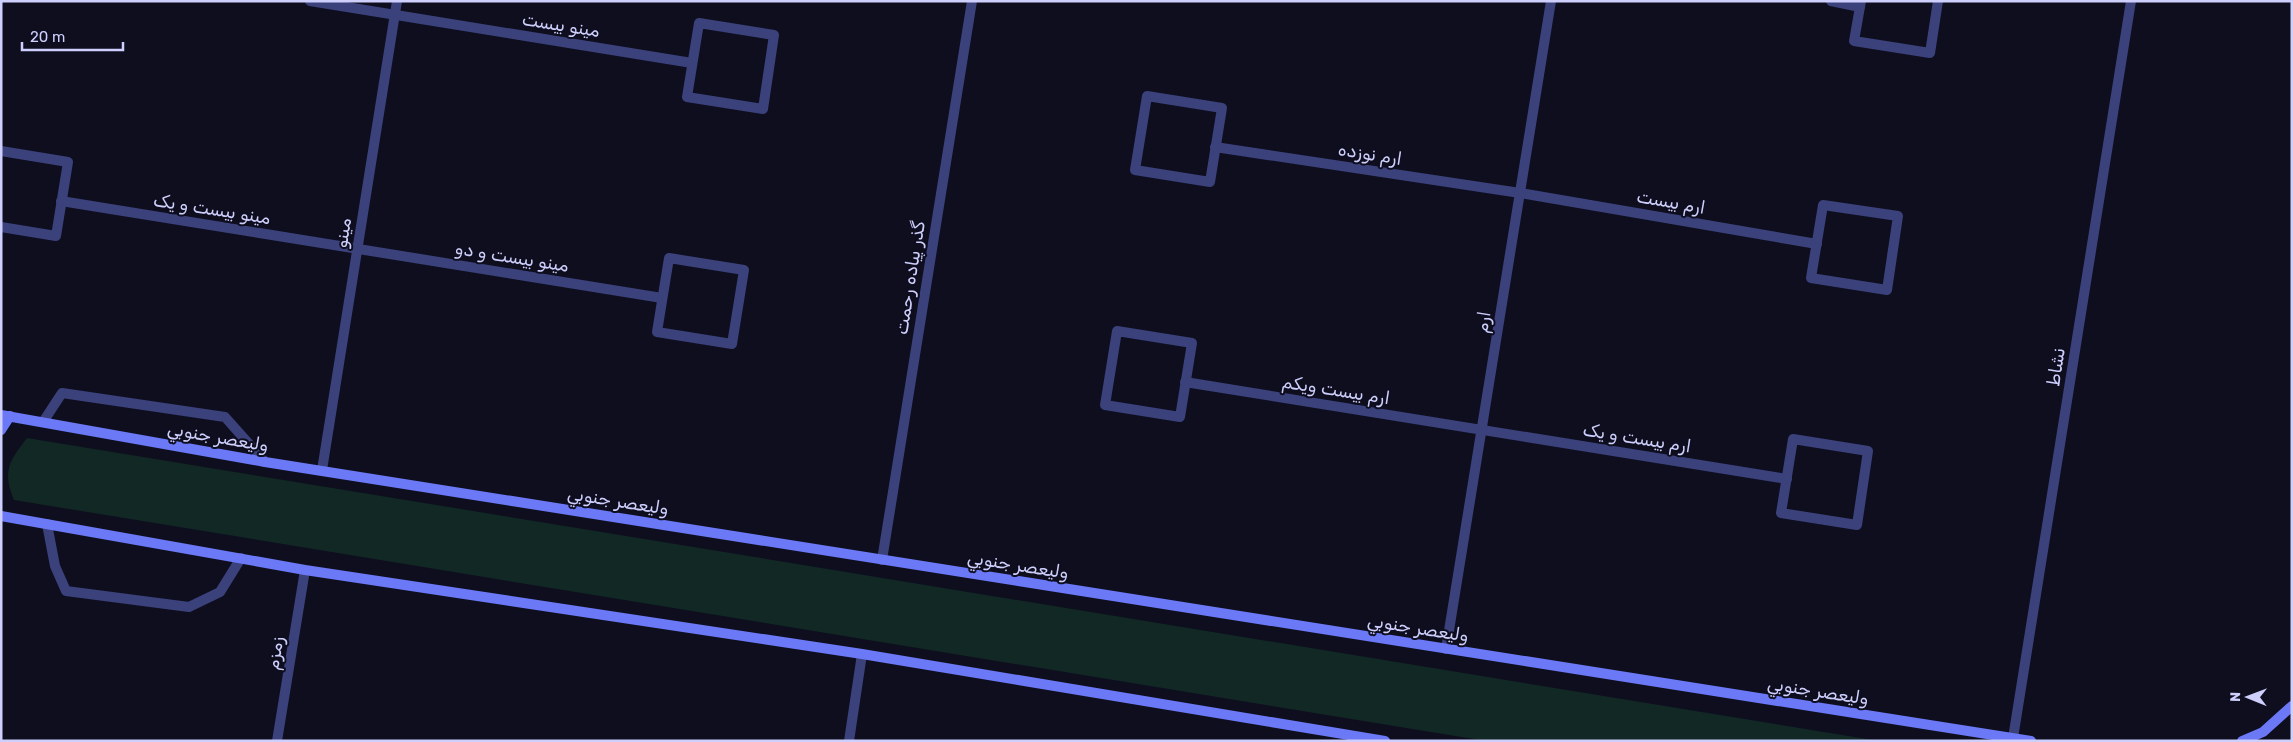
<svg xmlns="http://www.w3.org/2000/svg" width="2293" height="742" font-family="Rubik,'Noto Naskh Arabic',sans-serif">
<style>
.green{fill:#112824}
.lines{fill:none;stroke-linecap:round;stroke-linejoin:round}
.lane{stroke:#3b417b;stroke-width:10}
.street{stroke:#3b417b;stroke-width:10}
.secondary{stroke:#6b79f6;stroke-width:10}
.labels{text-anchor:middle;stroke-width:4;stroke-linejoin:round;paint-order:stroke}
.street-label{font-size:18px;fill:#cecffc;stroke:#0e0e1f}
</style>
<rect width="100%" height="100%" fill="#0e0e1f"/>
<!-- green -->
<path class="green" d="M 27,438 L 1879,741 L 1486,741 L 14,500 C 2,471 9,461 27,438 Z"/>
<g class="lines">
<!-- lane -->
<g class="lane">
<polyline points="43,422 62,393 225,417 265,462"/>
<polyline points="47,524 55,566 66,591 189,607 220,592 241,558"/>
</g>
<!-- street -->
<g class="street">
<polyline points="310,1 692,63"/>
<polyline points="1831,1 1860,7"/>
<polyline points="1861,1 1854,41 1930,53 1938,1"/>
<polygon points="699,23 774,35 763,109 687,97"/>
<polygon points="1147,96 1222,108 1210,182 1135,170"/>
<polyline points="1215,147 1520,193 1817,244"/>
<polyline points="1,151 68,162 56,236 1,227"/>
<polyline points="61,201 662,298"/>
<polygon points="1823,205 1898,216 1887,290 1811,278"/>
<polygon points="669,258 744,270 732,344 657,332"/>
<polygon points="1117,331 1192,343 1180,417 1105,405"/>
<polyline points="1185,382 1787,479"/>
<polygon points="1793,439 1868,451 1857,525 1781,513"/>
<polyline points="322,470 397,1"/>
<polyline points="882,560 972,1"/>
<polyline points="1446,649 1551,1"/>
<polyline points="2013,738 2131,1"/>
<polyline points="277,741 305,570"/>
<polyline points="849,741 862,654"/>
</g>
<!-- secondary -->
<g class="secondary">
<polyline points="1,415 265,462 2031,741"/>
<polyline points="1,430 10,416"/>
<polyline points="1,516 305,570 862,654 1385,741"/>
<polyline points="2242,741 2263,732 2292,706"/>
</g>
</g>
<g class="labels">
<!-- street labels -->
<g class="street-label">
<text transform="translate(561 25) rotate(9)" y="6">مینو بیست</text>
<text transform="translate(1370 154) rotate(9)" y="6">ارم نوزده</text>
<text transform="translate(1671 202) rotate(10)" y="6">ارم بیست</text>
<text transform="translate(212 209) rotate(9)" y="6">مینو بیست و یک</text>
<text transform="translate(343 233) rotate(-81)" y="6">مینو</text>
<text transform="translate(512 257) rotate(9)" y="6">مینو بیست و دو</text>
<text transform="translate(910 278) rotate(-81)" y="6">گذر پیاده رحمت</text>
<text transform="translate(1483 322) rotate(-81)" y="6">ارم</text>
<text transform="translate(2056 367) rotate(-81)" y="6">نشاط</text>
<text transform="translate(1336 390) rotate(9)" y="6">ارم بیست ویکم</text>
<text transform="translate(218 437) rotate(10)" y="6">وليعصر جنوبي</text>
<text transform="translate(1637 438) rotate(9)" y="6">ارم بیست و یک</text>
<text transform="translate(618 501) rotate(9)" y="6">وليعصر جنوبي</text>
<text transform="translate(1018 565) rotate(9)" y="6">وليعصر جنوبي</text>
<text transform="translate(1418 628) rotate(9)" y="6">وليعصر جنوبي</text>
<text transform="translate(275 653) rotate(-81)" y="6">زمزم</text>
<text transform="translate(1818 691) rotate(9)" y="6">وليعصر جنوبي</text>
</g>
</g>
<!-- border -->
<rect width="2293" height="742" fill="none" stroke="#cecffc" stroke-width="5"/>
<!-- north arrow -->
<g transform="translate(2248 697) rotate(271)" stroke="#0e0e1f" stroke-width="4" paint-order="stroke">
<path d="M0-4L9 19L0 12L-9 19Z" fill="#cecffc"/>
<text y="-8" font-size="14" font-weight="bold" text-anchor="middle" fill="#cecffc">N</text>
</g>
<!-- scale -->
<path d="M22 42v8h101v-8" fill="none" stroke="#cecffc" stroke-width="2.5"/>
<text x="30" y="42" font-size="15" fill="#cecffc" stroke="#0e0e1f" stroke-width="4" paint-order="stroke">20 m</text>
</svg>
